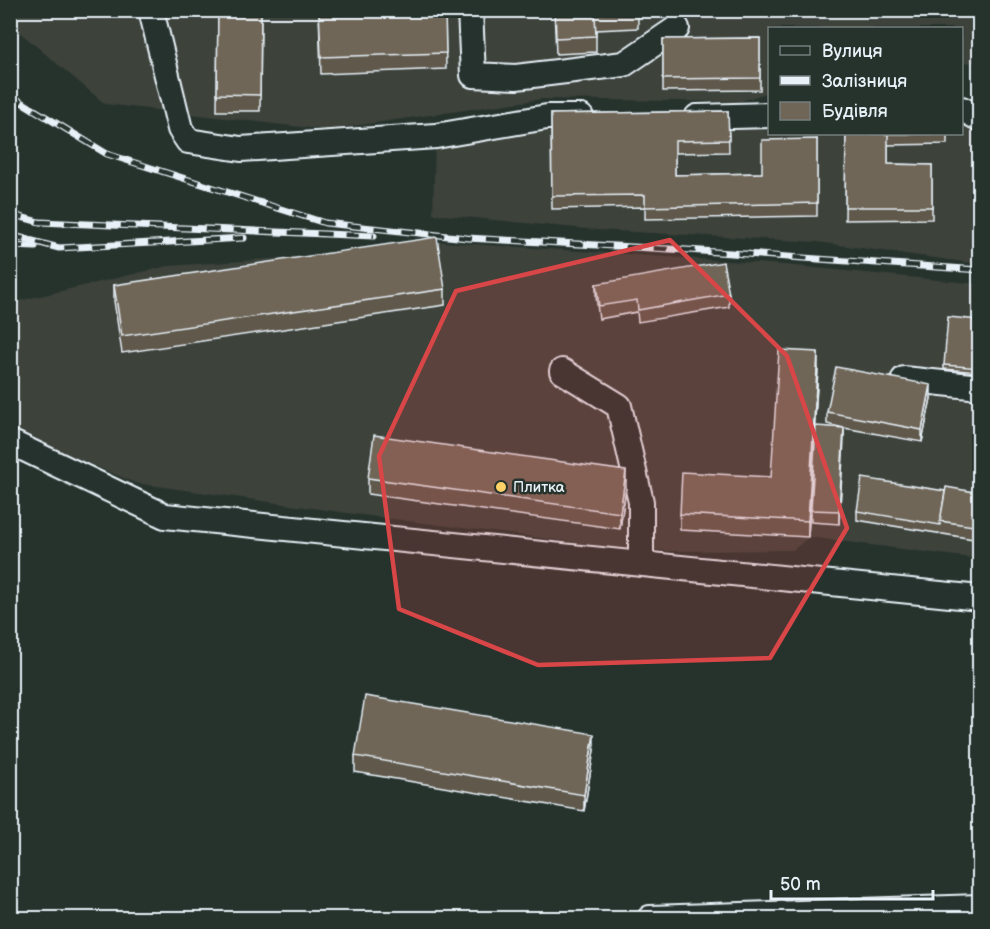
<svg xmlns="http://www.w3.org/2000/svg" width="990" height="929" font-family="'Balsamiq Sans',sans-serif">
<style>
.built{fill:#3c423a}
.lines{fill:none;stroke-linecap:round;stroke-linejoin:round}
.minor-casing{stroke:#e8f1f8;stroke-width:28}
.minor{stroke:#26332d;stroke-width:24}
.rail-casing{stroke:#e8f1f8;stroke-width:7}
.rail{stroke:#26332d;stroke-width:4.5;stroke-dasharray:14;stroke-linecap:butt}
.wall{fill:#5f584c;stroke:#e8f1f8;stroke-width:1.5}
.shaded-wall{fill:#4e473e;stroke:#e8f1f8;stroke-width:1.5}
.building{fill:#6f6658;stroke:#e8f1f8;stroke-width:1.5}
.marked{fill:#d94647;fill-opacity:0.2;stroke:#d94647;stroke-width:4.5;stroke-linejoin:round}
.poi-dot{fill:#ffd166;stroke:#26332d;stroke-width:2}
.labels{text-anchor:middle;stroke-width:5;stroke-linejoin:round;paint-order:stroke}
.poi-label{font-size:15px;fill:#e8f1f8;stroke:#26332d;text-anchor:start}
</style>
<rect width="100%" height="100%" fill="#26332d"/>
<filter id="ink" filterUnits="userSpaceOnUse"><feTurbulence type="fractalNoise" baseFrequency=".0167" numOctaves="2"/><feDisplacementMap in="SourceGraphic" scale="12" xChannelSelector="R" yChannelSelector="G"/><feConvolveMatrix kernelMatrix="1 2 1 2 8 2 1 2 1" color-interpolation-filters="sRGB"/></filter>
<g filter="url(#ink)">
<!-- built -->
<g class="built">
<polygon points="10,11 979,11 979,62 962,63 962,28 770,28 769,92 739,102 542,99 326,130 105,104 11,25"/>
<polygon points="962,114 979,129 979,264 817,242 597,230 433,214 435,142 551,127 769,124 770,134 962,134"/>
<polygon points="430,241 785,265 979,284 979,559 809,537 793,550 668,551 611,547 347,513 135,483 11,430 10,303 168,266 386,251 389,244"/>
</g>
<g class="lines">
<!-- minor casing -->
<g class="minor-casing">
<g id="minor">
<polyline points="151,10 180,129 188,141 241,149 436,136 547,117 581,117"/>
<polyline points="470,10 473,75 516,77 624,64 677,28"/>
<polyline points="962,109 980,119"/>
<polyline points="697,117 770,115"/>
<polyline points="562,371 619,406 641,502 641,562"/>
<polyline points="904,379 980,387"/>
<polyline points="10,442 165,516 980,598"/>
<polyline points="650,918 980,907"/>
</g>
</g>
<!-- minor -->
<use href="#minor" class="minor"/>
<!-- rail casing -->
<g class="rail-casing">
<g id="rail">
<polyline points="10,95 107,154 325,223 467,238 687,250 980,270"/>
<polyline points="10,214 39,222 374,236"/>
<polyline points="10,235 59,248 244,238"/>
<polyline points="10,246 35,247"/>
</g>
</g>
<!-- rail -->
<use href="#rail" class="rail"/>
</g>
<!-- wall -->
<g class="wall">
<polygon points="218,10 261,10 260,111 217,111"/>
<polygon points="319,10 445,10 446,69 321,74"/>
<polygon points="554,10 638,10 638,28 596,30 596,52 556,54"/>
<polygon points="760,38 760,90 663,91 663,39"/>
<polygon points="728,111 729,152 675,153 675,175 762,173 817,139 817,216 645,219 645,207 552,209 551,114"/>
<polygon points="846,134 947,134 947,144 888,145 888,164 932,165 932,219 845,220"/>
<polygon points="596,284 729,294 729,307 638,322 637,312 599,319 596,297"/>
<polygon points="114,285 445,289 445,305 122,353 114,301"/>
<polygon points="980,320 980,372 944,369 944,365"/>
<polygon points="818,368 808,537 680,530 680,514 771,477"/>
<polygon points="931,398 922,442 844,428 839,524 811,522 811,510 844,428 827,424 827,412"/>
<polygon points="368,478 626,487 620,529 368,494"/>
<polygon points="945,491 980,493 980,540 857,520 857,511"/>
<polygon points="594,750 584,811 355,772 355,756"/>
</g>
<!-- shaded-wall -->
<g class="shaded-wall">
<polygon points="818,352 818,368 808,537 808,521"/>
<polygon points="931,385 931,398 922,442 922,430"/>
<polygon points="844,428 844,440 839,524 839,511"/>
<polygon points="626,471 626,487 620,529 620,513"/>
<polygon points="594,734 594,750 584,811 584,795"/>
</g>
<!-- building -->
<g class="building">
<polygon points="218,10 261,10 260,95 217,94"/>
<polygon points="319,10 445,10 446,53 321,57"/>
<polygon points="555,10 638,10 638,11 595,14 596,36 556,38"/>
<polygon points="760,38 760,78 663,79 663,39"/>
<polygon points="728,111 729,140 675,141 675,175 762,173 762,140 817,139 817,203 645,207 645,195 552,196 551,114"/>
<polygon points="846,134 888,134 888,164 932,165 932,207 845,207"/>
<polygon points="437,237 445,289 122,336 114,285"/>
<polygon points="723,262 729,294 638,310 637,300 599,306 596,284"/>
<polygon points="948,317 980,320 980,368 944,365"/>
<polygon points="779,350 818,352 808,521 680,514 682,472 771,477"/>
<polygon points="836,367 931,385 922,430 827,412"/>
<polygon points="816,426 844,428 839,511 811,510"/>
<polygon points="374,435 626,471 620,513 368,478"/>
<polygon points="862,478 945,491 940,525 857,511"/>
<polygon points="946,487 980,493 980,527 940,521"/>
<polygon points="365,696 594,734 584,795 355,756"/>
</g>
</g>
<!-- marked area -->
<path class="marked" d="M 670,240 L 787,356 L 847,528 L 770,658 L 538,665 L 399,609 L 379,456 L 456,291 Z"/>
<!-- markers -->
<circle class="poi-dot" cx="501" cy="487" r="6"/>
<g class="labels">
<!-- poi labels -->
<g class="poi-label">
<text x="513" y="492">Плитка</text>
</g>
</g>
<!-- margin -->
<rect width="990" height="929" fill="none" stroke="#26332d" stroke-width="36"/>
<rect x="18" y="18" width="954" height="893" fill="none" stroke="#e8f1f8" stroke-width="2" filter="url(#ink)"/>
<!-- legend -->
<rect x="768" y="27" width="195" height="108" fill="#26332d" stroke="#747f7e" stroke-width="1.5"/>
<rect x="780" y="46" width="30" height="9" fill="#26332d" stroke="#747f7e" stroke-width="1.5"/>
<text x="822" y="57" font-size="18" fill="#e8f1f8">Вулиця</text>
<rect x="780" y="76" width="30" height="9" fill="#e8f1f8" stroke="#747f7e" stroke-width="1.5"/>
<text x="822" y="87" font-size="18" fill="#e8f1f8">Залізниця</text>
<rect x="780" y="102" width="30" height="18" fill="#6f6658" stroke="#747f7e" stroke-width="1.5"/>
<text x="822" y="117" font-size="18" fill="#e8f1f8">Будівля</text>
<!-- scale -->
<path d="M771 890v9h162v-9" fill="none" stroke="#e8f1f8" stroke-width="3"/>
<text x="780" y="890" font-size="18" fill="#e8f1f8" stroke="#26332d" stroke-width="4.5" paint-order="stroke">50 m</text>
</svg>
